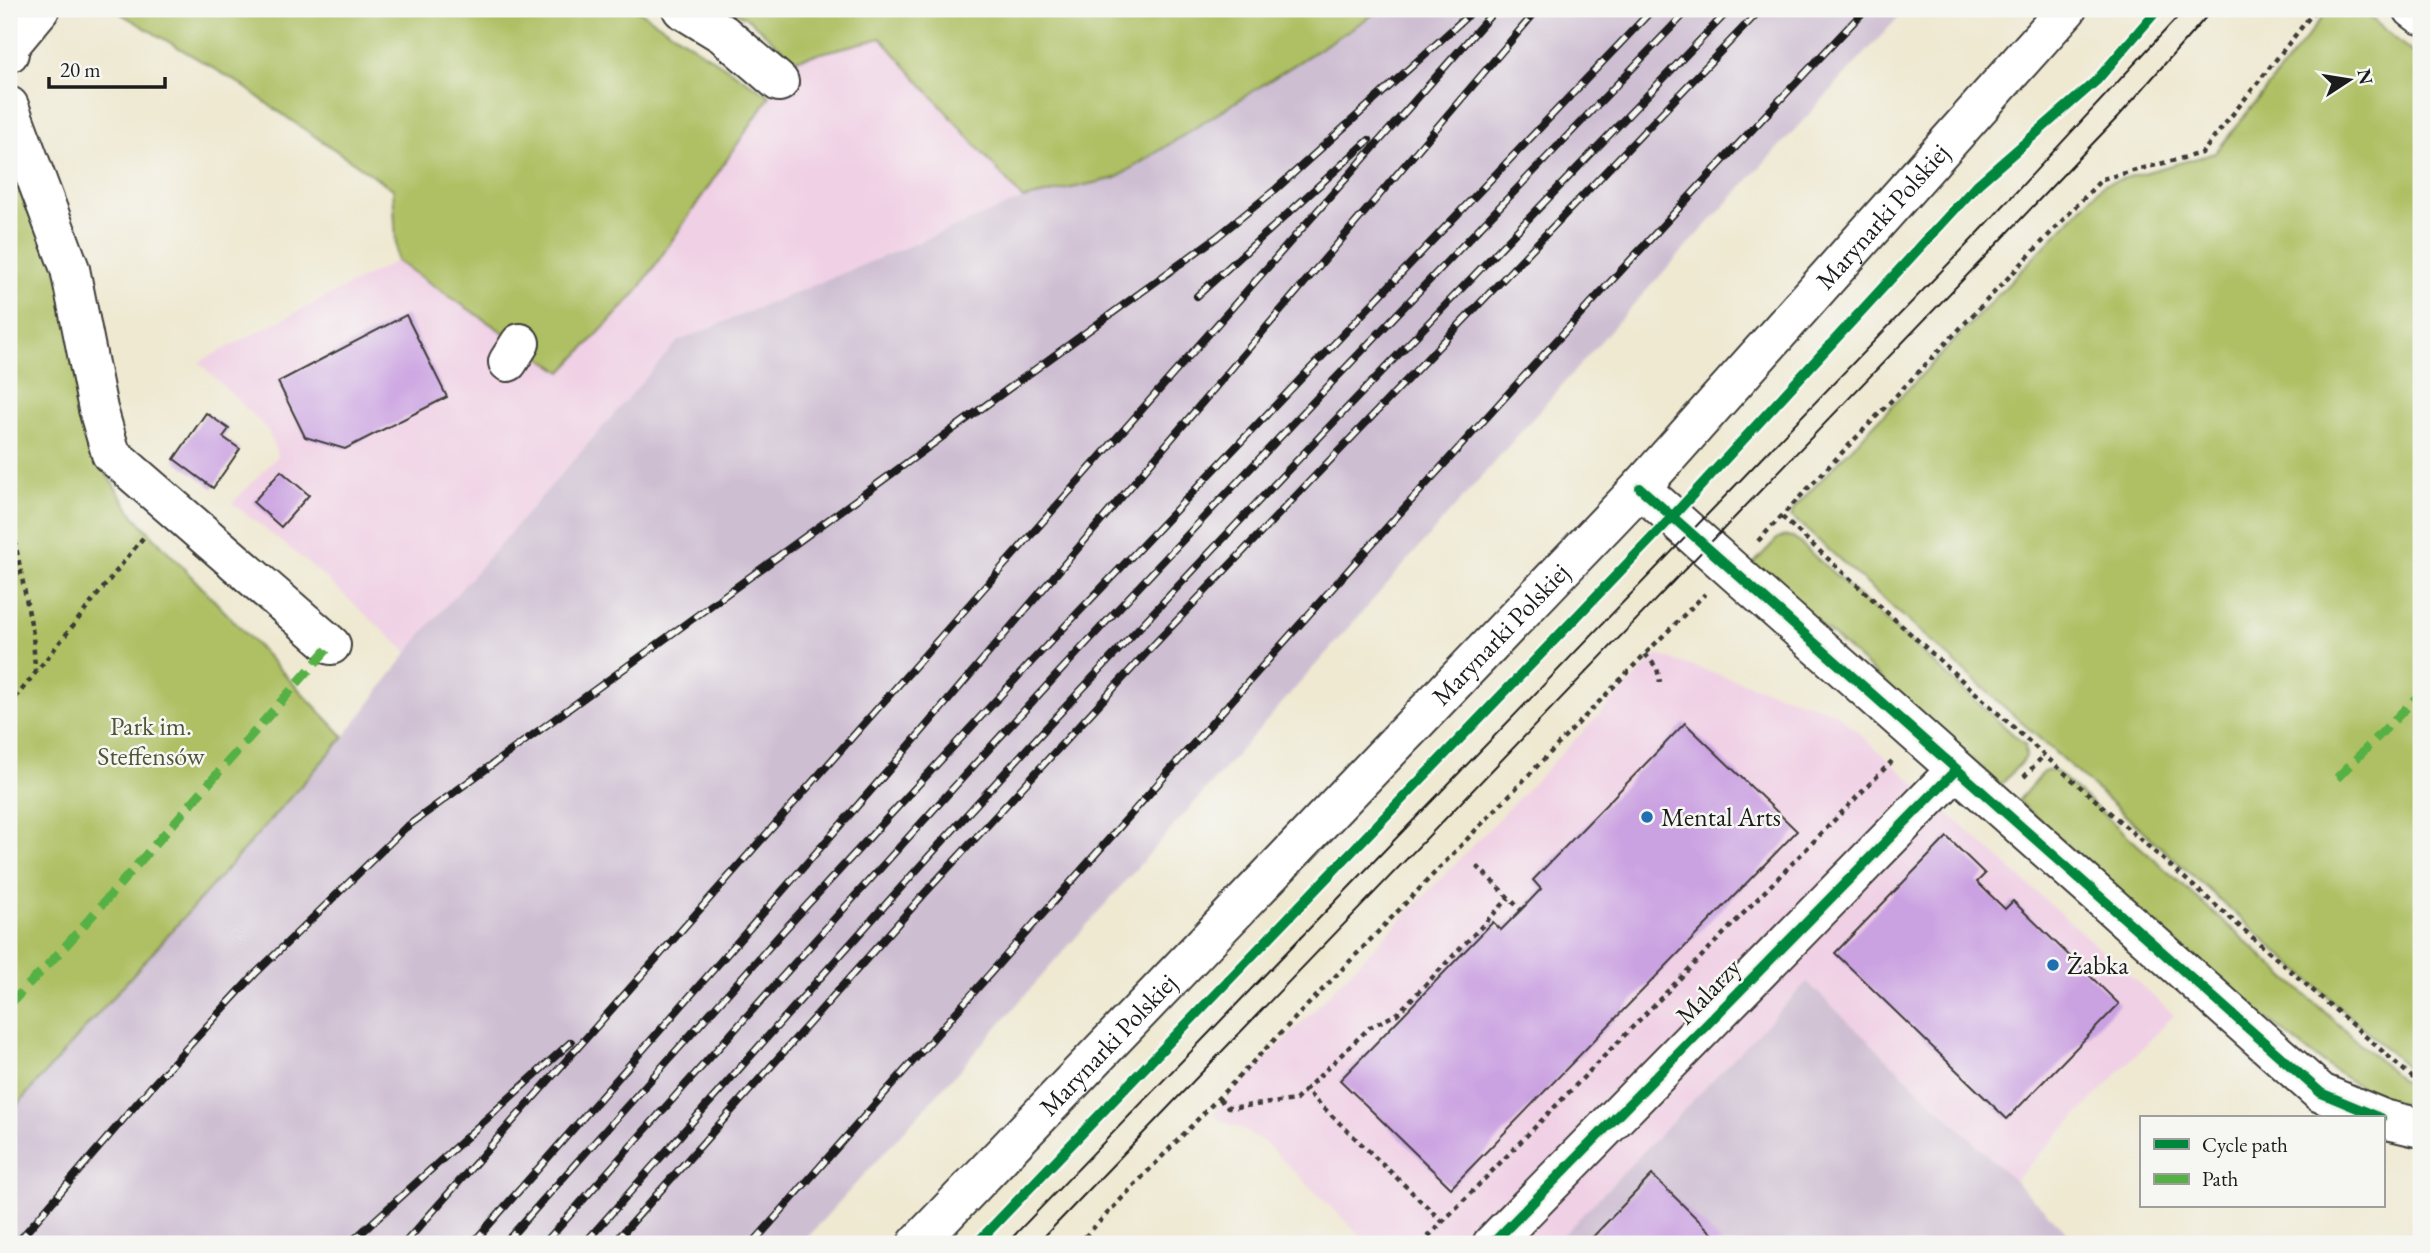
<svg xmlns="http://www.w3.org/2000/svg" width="2430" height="1253" font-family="'EB Garamond',serif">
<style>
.built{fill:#f0d0e5}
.industrial{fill:#cebed2}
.green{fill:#aec063;stroke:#656e40;stroke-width:2}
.building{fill:#caa1e1}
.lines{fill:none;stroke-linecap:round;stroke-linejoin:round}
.minor-casing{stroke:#3c3b37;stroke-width:42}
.major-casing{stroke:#3c3b37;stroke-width:42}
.path{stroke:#3c3b37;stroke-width:4.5;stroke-dasharray:5 5;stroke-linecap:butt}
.minor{stroke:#fff;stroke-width:38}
.major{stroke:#fff;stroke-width:38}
.tram{stroke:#1c1c1c;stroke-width:2}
.rail-casing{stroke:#1c1c1c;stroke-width:8}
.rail{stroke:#f6f6f2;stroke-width:5;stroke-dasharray:16;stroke-linecap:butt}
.quiet{stroke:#55b145;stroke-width:9;stroke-dasharray:18 9;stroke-linecap:butt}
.cycleway-casing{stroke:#f6f6f2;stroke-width:15}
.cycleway{stroke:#00873e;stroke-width:10}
.poi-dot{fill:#1f6fb2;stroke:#f6f6f2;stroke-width:2.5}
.labels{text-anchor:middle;stroke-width:5;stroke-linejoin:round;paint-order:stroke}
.street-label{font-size:26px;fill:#1c1c1c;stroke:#f6f6f2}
.park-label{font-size:26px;fill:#4f5535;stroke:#f6f6f2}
.poi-label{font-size:26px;fill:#1c1c1c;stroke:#f6f6f2;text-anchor:start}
</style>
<rect width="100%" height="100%" fill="#f6f6f2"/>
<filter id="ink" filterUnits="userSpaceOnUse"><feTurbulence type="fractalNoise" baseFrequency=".0143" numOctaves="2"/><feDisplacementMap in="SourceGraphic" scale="14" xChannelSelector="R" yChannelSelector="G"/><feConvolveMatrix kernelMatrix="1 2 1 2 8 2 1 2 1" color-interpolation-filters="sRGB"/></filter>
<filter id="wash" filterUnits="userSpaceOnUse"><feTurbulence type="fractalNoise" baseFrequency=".00686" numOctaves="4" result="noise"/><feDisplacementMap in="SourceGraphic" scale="28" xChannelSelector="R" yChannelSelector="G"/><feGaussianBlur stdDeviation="1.57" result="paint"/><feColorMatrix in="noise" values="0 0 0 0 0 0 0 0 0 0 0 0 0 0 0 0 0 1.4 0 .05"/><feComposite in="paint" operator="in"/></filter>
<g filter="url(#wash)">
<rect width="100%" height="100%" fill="#efe9d2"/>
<!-- built -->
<g class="built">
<polygon points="881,38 1023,199 678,341 408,653 313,567 232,503 278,456 267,429 199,362 397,261 562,371 637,292 794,60"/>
<polygon points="1657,655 1835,712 2174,1015 2014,1181 1807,982 1554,1244 1369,1244 1265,1143 1240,1128 1221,1121 1213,1114"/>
</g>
<!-- industrial -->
<g class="industrial">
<polygon points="1382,9 1906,9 1622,317 961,1068 801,1244 9,1244 9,1114 344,737 424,631 678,341 1023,199 1116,177"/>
<polygon points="1807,982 2080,1244 1554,1244"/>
</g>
<!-- green -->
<g class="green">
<polygon points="113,9 636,9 770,96 637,292 562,372 397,261 393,189 273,108 242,85"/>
<polygon points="730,9 1382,9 1116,178 1023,199 881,38 794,60 750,20"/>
<polygon points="2329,9 2360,9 2421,60 2421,1080 1791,516 1794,508 2104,184 2215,153"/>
<polygon points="9,146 60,278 101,466 135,517 344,737 9,1114"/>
<polygon points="1786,536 1793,537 2025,745 2026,757 2000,786 1753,564 1778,538"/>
<path d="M 2049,770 L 2055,771 L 2421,1098 L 2421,1107 C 2359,1098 2314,1056 2266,1018 C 2180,950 2099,874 2018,801 L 2043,772 Z"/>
</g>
<g id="blocks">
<!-- building -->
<g class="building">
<polygon points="406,315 447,397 345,449 305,437 278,382"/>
<polygon points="206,413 229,429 223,437 240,449 213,488 174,459"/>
<polygon points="281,471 309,495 281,527 253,502"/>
<polygon points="1685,723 1797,831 1451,1188 1340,1080 1493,922 1501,930 1521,910 1541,889 1533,880"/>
<polygon points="1947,837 1985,874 1977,882 2005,909 2013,901 2119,1004 2007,1119 1835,953"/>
<polygon points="1652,1175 1685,1207 1723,1244 1586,1244"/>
</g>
</g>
</g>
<g filter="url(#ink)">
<use href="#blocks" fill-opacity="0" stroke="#3c3b37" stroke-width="2"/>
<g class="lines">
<!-- minor casing -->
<g class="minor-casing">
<g id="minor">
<polyline points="682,9 723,34 779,82"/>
<polyline points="2413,9 2421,15"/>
<polyline points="9,53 10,45 40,9"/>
<polyline points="9,106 70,269 98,409 111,454 331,645"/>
<polyline points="508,362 520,343"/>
<polyline points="1640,488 2321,1093 2381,1118"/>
<polyline points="2383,1119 2421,1128"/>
<polyline points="1492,1244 1956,770"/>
</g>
</g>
<!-- major casing -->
<g class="major-casing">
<g id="major">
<path id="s1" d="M 917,1244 L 1640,488 L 2067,9"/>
</g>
</g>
<!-- path -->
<g class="path">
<polyline points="9,511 33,634 35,670"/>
<polyline points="1782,517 2044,755 2421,1085"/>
<polyline points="1758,541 2102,179 2202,153 2316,9"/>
<polyline points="1645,654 1657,668 1660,682"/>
<polyline points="9,706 146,534"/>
<polyline points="2024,777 2044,755"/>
<polyline points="1477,866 1521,910"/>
<polyline points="1219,1099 1228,1107 1237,1107 1296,1100 1305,1090"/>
<polyline points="1443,1222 1305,1090 1370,1027 1397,1014 1509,898"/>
<polyline points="1078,1244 1645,654 1705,594"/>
<polyline points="1421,1244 1892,761"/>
</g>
<!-- minor -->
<use href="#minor" class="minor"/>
<!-- major -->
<use href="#major" class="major"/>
<!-- tram -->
<g class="tram">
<polyline points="1006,1244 1980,231 2185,9"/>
<polyline points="1037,1244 2001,240 2118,117 2213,9"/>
</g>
<!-- rail casing -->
<g class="rail-casing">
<g id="rail">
<polyline points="1197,296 1369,140"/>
<polyline points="16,1244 151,1087 255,974 405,828 1217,237 1276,189 1475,9"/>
<polyline points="349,1244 571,1042"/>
<polyline points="404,1244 1496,9"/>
<polyline points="472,1244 887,772 1538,9"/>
<polyline points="504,1244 786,928 1033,660 1653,9"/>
<path d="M 544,1244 C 712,1054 882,865 1054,678 C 1263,452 1477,231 1689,9"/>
<path d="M 584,1244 C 741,1067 898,888 1059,714 C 1279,476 1506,243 1730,9"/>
<polyline points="613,1244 925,893 1147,652 1761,9"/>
<path d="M 752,1244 C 1118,828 1483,411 1866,9"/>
</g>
</g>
<!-- rail -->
<use href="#rail" class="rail"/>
<!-- quiet -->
<g class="quiet">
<polyline points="2337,778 2421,693"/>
<polyline points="9,1005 61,951 331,645"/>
</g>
<!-- cycleway casing -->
<g class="cycleway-casing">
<g id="cycleway">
<polyline points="1640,488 2321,1093 2381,1118"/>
<polyline points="976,1244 1673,516 1978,184 2097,80 2158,9"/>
<polyline points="1492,1244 1956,770"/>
</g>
</g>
<!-- cycleway -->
<use href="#cycleway" class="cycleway"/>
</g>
</g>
<!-- markers -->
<g class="poi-dot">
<circle cx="1647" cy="817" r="7"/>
<circle cx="2053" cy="965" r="7"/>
</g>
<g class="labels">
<!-- street labels -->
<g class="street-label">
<text dy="9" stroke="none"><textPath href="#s1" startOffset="1410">Marynarki Polskiej</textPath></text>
<text dy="9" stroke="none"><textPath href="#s1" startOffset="844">Marynarki Polskiej</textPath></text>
<text transform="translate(1708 991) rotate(-46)" y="9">Malarzy</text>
<text dy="9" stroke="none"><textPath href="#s1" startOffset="276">Marynarki Polskiej</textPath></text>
</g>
<!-- park labels -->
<g class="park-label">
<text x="151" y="735">Park im.<tspan x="151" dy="30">Steffensów</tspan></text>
</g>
<!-- poi labels -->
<g class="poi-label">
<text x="1661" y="826">Mental Arts</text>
<text x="2067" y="974">Żabka</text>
</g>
</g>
<!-- margin -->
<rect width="2430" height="1253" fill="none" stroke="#f6f6f2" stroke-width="35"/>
<!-- legend -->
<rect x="2140" y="1116" width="245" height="91" fill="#f6f6f2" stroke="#9f9f9c" stroke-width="2"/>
<rect x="2154" y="1139" width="35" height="10" fill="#00873e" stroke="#9f9f9c" stroke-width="2"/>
<text x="2202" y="1152" font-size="21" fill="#1c1c1c">Cycle path</text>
<rect x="2154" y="1174" width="35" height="10" fill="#55b145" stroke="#9f9f9c" stroke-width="2"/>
<text x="2202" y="1186" font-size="21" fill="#1c1c1c">Path</text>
<!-- north arrow -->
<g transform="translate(2349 80) rotate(78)" stroke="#f6f6f2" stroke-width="5" paint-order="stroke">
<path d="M0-5L12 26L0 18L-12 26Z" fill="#1c1c1c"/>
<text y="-10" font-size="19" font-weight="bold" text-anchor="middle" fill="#1c1c1c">N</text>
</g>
<!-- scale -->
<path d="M49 77v10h116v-10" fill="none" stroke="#1c1c1c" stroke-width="3.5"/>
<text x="60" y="77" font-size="21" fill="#1c1c1c" stroke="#f6f6f2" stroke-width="5" paint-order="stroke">20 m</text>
</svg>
